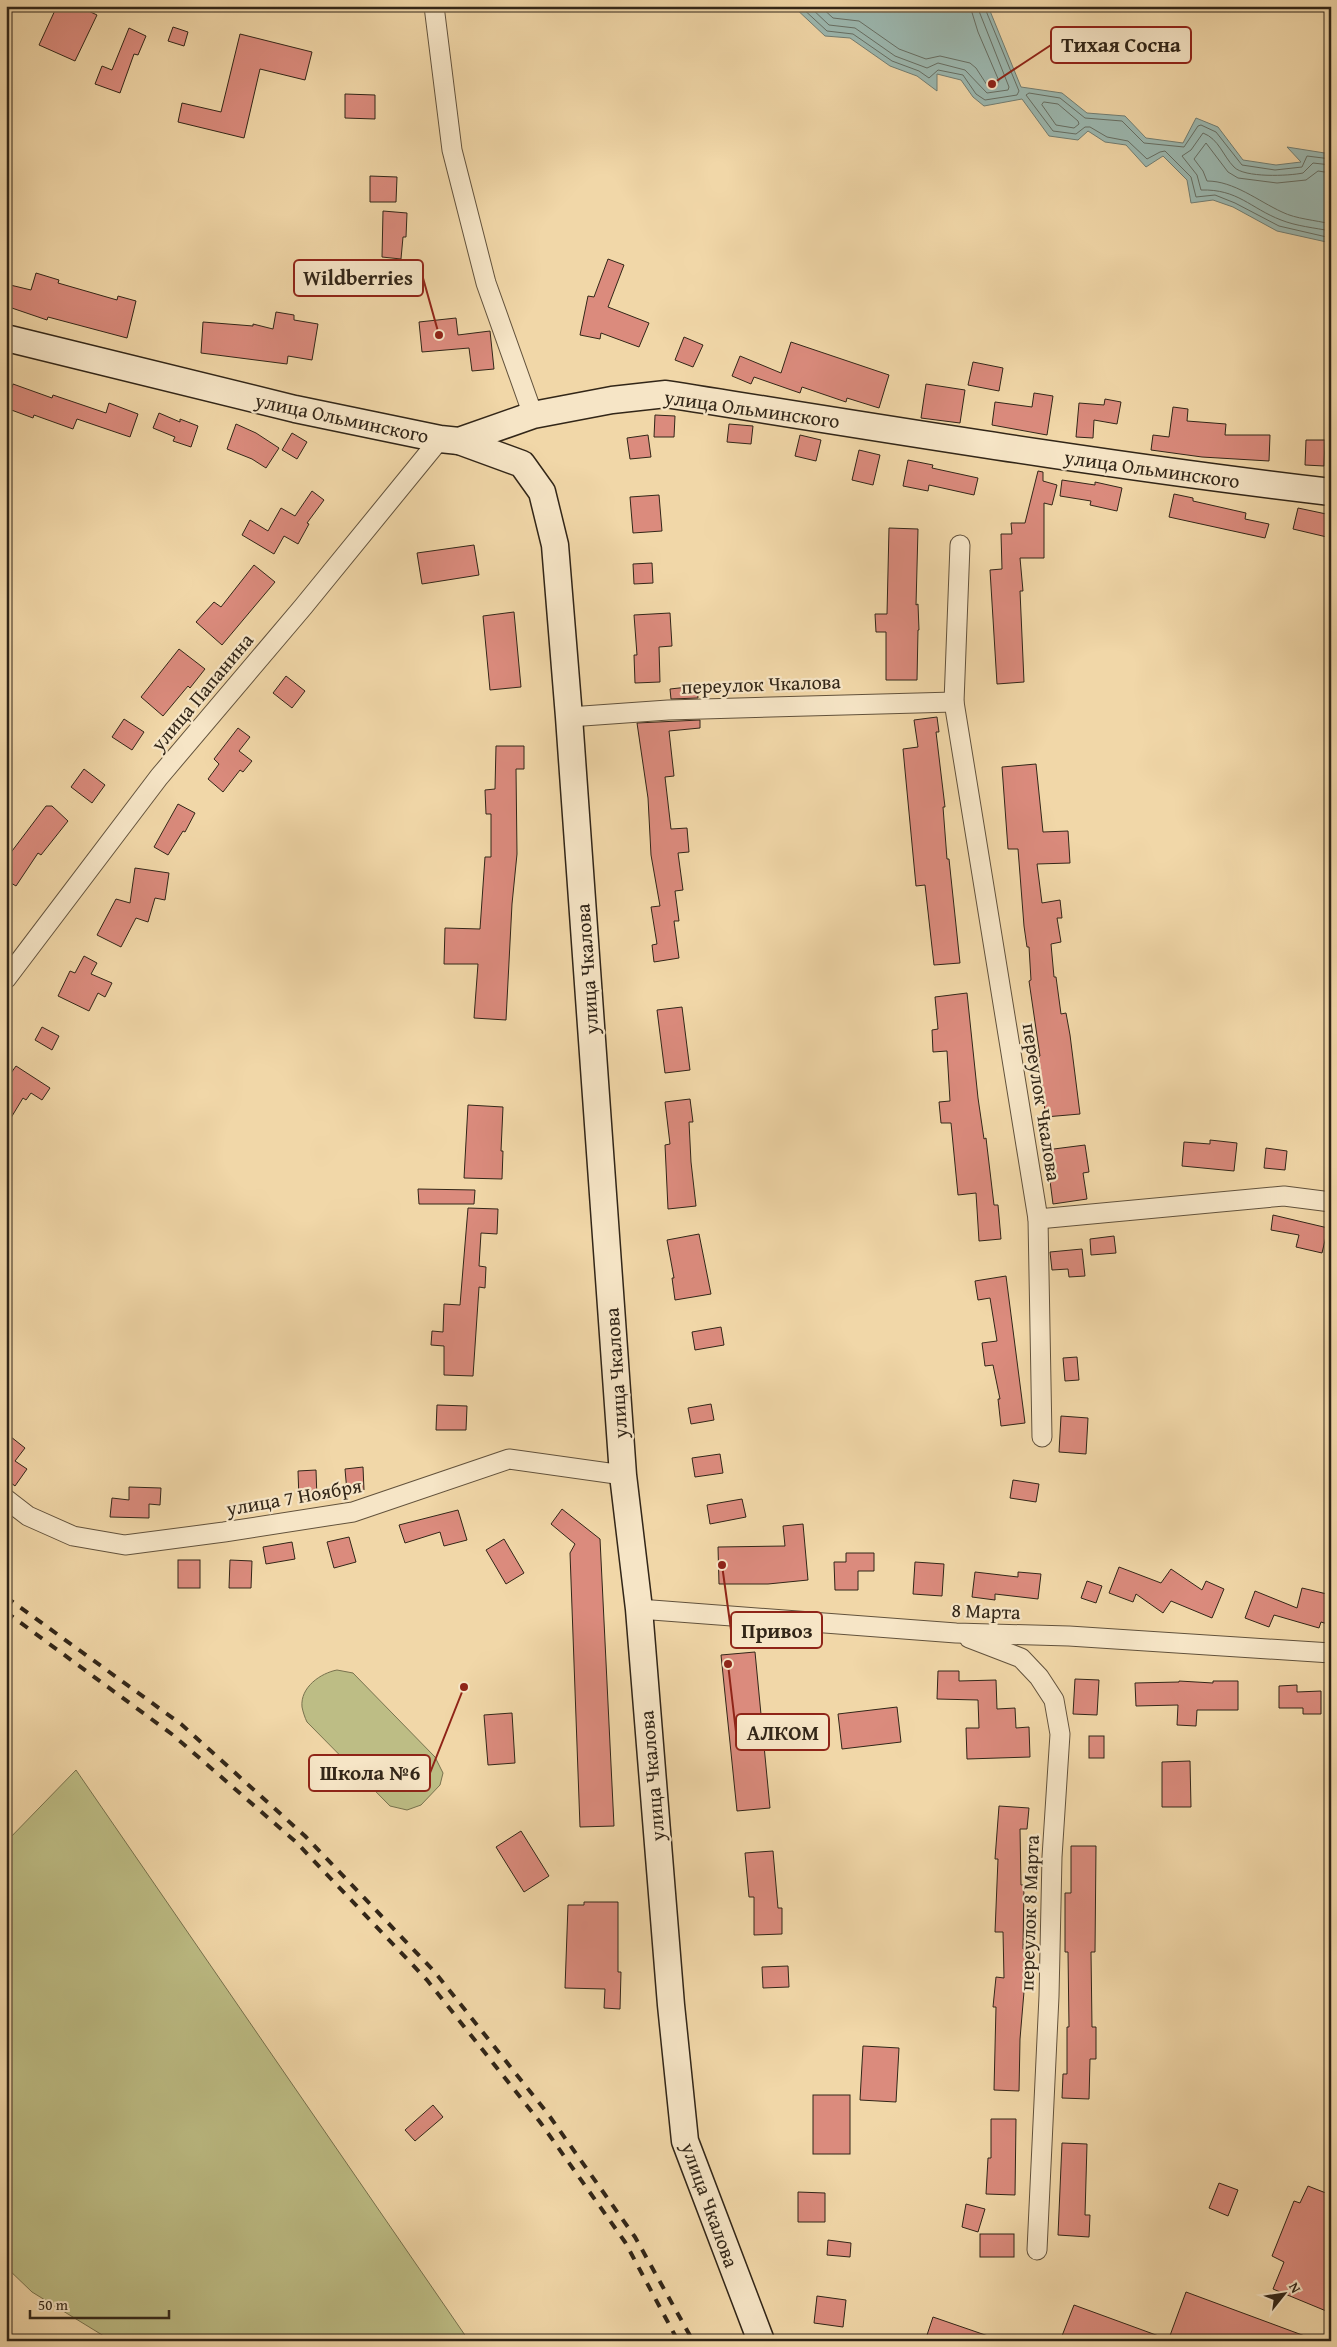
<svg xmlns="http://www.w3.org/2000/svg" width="1337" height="2347" font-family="'Gentium Book Plus',serif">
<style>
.green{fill:#bdbd85;stroke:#78724e}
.water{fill:#9cb8b0;stroke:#727e73}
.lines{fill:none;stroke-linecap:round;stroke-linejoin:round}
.shore{stroke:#676f64;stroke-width:1}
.building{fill:#db8b7d;stroke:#322618}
.street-casing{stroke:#62523c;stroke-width:21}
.secondary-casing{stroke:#322618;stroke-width:29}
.street{stroke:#f6e5c6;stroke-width:19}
.secondary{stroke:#f6e5c6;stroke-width:26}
.rail{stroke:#322618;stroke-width:4;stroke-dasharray:9 9;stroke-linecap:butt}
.labels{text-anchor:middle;stroke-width:4.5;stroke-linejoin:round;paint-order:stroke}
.street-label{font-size:20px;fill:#322618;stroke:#f6e5c6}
.leader{fill:none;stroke:#8f2418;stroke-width:2}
.callout-dot{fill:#8f2418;stroke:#f6e5c6;stroke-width:2}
.callout{fill:#f6e5c6;stroke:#8f2418;stroke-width:2}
.callout-label{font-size:21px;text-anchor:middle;font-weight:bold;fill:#322618}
</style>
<rect width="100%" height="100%" fill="#f1d7a8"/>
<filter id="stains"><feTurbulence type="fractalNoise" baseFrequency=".004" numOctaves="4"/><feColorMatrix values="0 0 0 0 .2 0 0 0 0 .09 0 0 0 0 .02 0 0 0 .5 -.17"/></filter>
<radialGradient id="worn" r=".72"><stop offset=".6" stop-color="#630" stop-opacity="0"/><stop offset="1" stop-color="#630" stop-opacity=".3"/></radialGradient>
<!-- green -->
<g class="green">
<path d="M 337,1670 L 353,1673 L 435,1757 L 443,1773 L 440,1785 L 421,1805 L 407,1810 L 390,1806 L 307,1722 C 305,1718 303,1712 302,1707 C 300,1687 321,1673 337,1670 Z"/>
<polygon points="76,1770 469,2341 112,2341 32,2292 6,2267 6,1842"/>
</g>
<!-- water -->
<polygon class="water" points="793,6 988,6 1021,87 1062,93 1087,113 1125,116 1146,138 1183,143 1196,118 1218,127 1243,160 1276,165 1301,162 1287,147 1331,154 1331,243 1277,231 1233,207 1213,200 1191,203 1187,180 1163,156 1146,167 1126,145 1105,142 1088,131 1078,140 1049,136 1022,99 984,106 973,97 961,80 937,74 937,91 917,76 890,66 850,38 825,36"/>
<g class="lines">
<!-- shore -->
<g class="shore">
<polyline points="800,6 827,31 853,34 892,61 919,71 929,78 938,70 963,75 976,94 985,100 1017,95 1019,91 984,6"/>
<polyline points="809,6 829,25 855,28 895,56 927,68 938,63 965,70 987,93 1008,90 1009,87 977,6"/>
<polyline points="820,6 833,18 859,21 899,49 926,59 940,56 970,63 976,68 987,85 997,84 999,81 978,32 970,6"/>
<polygon points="1044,102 1058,104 1078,121 1079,124 1074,128 1056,125 1042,105"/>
<polyline points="1331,159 1307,156 1302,167 1275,170 1242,165 1216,132 1201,125 1198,126 1184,147 1144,143 1122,121 1085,118 1060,98 1029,93 1026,95 1053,131 1076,134 1085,127 1090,127 1107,137 1128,141 1147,159 1160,152 1165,151 1191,177 1196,197 1215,195 1235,203 1279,226 1331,238"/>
<path d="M 1331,165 L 1313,163 L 1303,173 C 1289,176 1244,178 1234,167 C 1223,156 1219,139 1203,133 L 1191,150 L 1182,156 L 1197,175 L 1201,190 C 1238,189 1250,208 1281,220 C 1296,226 1315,228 1331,231"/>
<path d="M 1331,173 L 1318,171 L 1306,180 L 1277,183 L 1238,178 L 1228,172 L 1206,143 L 1194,159 L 1203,171 L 1207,181 C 1234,181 1258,201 1282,212 C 1296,219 1315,220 1331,224"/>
</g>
</g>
<!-- building -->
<g class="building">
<polygon points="57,6 78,6 97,15 75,61 39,45"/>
<polygon points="173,27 188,32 184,46 168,41"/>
<polygon points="129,28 146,36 138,55 134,54 120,93 95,84 102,66 112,70"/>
<polygon points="240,34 312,52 305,80 260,69 244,138 178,122 182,103 221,112"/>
<polygon points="345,94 375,95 375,119 345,118"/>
<polygon points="370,176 397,177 396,202 370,202"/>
<polygon points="383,211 407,213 406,237 403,237 401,259 382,257"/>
<polygon points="608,259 624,265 608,307 649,323 639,347 601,333 600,339 580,335 588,296 594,297"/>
<polygon points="36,273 59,280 58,283 117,300 118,296 136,301 127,338 48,317 47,320 6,306 6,284 31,290"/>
<polygon points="276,312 294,315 294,320 318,324 312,360 288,356 287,364 201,353 203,322 253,326 253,324 273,329"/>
<polygon points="456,318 458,335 490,331 494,369 472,371 469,348 422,352 419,322"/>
<polygon points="684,337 703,345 693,367 675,360"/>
<polygon points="791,342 889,375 879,408 847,398 846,402 802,387 800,393 754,377 751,384 732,376 740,356 781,373"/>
<polygon points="973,362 1003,368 999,391 968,385"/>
<polygon points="13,384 52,398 53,395 106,413 109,403 138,414 130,437 77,419 73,429 34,415 33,418 6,408"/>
<polygon points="926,384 965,390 960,423 921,418"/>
<polygon points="1034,393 1053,396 1047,435 992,425 995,402 1032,407"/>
<polygon points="1105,399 1121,402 1117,424 1094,420 1093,438 1076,437 1079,403 1104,405"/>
<polygon points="1173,407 1188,409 1187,421 1226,424 1225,435 1270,435 1269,461 1202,457 1151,450 1153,435 1169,437"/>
<polygon points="159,413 180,422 180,419 198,426 191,447 173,441 175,437 153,428"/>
<polygon points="655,415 675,416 674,437 654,437"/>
<polygon points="236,424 256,433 279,448 266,468 252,459 227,449"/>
<polygon points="729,424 753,426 751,444 727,442"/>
<polygon points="292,433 307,442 297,459 282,450"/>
<polygon points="648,435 651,457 630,459 627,438"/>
<polygon points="800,435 821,440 816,461 795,456"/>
<polygon points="1306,440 1325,440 1324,466 1305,465"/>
<polygon points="859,450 880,455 873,485 852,480"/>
<polygon points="908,460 933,465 932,468 978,478 974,495 929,485 928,491 903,486"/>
<polygon points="1038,471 1043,472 1043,481 1057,485 1052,505 1044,503 1044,558 1020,558 1023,591 1020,591 1024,682 997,684 990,570 1002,569 1001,534 1012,534 1011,523 1025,523"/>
<polygon points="1062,480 1095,485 1095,482 1122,488 1117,511 1090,505 1091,501 1060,496"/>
<polygon points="312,491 324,500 307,523 309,524 298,544 284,536 274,554 242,535 250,520 268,531 281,508 295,516"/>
<polygon points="1174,494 1193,498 1193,501 1246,513 1245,519 1269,524 1265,538 1169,517"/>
<polygon points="659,495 662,531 633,533 630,497"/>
<polygon points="1298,508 1331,515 1331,538 1293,529"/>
<polygon points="889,528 918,529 916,605 918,604 919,630 918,630 917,680 886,680 886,632 876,632 875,614 887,614"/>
<polygon points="474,545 479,575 422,584 417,553"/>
<polygon points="652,563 653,583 634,584 633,564"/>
<polygon points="254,565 275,582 222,645 196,622 214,602 221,607"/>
<polygon points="514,612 521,687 490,690 483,616"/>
<polygon points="670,613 672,646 659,647 660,682 635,683 634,655 637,655 634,615"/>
<polygon points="179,649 205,669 190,688 188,686 163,716 141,697"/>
<polygon points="286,676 305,691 292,708 273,693"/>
<polygon points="697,686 698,698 671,699 670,689"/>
<polygon points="937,717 939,732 936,732 945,807 943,807 947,859 949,859 960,963 934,965 925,885 916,886 903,749 918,747 914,720"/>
<polygon points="124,719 144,732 132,750 112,737"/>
<polygon points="700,720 700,728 669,731 674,776 665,777 671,829 687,828 689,852 678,853 683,890 675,891 679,921 674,921 679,958 654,962 652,945 657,944 651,907 660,906 651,855 648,798 637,723"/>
<polygon points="238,728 250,737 239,751 252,761 243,772 240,770 223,792 208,779 219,764 214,759"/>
<polygon points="496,746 524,746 524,769 516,769 517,854 512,904 506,1020 474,1018 478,964 444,964 445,928 480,929 485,857 491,857 491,814 486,814 485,790 495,789"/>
<polygon points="1036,764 1043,832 1068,831 1070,863 1037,864 1042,903 1060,900 1062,918 1057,918 1061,942 1051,944 1054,977 1056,977 1061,1014 1066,1013 1070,1035 1080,1114 1045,1117 1044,1096 1038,1057 1040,1056 1029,981 1031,980 1029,947 1027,947 1024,926 1018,849 1008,849 1002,767"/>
<polygon points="84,769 105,785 92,803 71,787"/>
<polygon points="178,804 195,813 185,832 183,831 168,855 154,847"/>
<polygon points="46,806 52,806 68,821 41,855 38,853 16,886 6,880 6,859"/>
<polygon points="135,868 169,873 165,900 155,898 148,922 136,918 121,947 97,935 116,899 130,903"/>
<polygon points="84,956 97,963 91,974 112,983 105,997 98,993 89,1011 58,996 70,971 75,973"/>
<polygon points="967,993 978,1098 984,1139 986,1138 994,1205 998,1205 1001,1239 979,1241 976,1193 958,1195 951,1123 941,1123 939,1102 950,1101 947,1051 933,1052 932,1030 938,1029 935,997"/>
<polygon points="682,1007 690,1070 665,1073 657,1010"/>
<polygon points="42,1027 59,1036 52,1050 35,1040"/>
<polygon points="16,1066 50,1088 42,1100 31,1093 26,1100 23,1098 6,1126 6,1080"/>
<polygon points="690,1099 693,1122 689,1122 691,1162 696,1206 668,1209 665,1145 670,1144 665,1102"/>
<polygon points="468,1105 503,1107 501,1151 503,1151 502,1179 464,1178"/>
<polygon points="1210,1140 1237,1143 1234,1171 1182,1166 1184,1142 1210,1144"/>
<polygon points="1085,1145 1089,1172 1083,1173 1087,1199 1053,1204 1046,1150"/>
<polygon points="1266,1148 1287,1151 1285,1170 1264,1168"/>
<polygon points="418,1189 475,1190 474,1204 419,1204"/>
<polygon points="468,1208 498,1209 497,1234 481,1233 479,1266 486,1267 485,1288 479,1287 473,1376 444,1375 444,1346 431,1345 432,1331 443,1332 444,1304 460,1305"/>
<polygon points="1273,1215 1328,1228 1322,1253 1296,1247 1299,1235 1271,1230"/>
<polygon points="699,1234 711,1294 675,1300 672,1278 674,1278 667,1240"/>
<polygon points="1114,1236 1116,1253 1091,1255 1090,1239"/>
<polygon points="1082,1249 1085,1276 1069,1277 1068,1269 1052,1270 1050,1252"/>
<polygon points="1006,1276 1025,1423 1001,1426 998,1399 1000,1399 993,1365 985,1366 982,1343 997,1341 990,1298 978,1300 975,1281"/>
<polygon points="721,1327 724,1345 695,1350 692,1332"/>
<polygon points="1077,1357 1079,1380 1065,1381 1063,1358"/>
<polygon points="711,1404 714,1420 691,1424 688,1408"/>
<polygon points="437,1405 467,1406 466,1430 436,1430"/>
<polygon points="1061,1416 1088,1418 1086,1454 1059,1452"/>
<polygon points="6,1433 25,1448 15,1461 27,1469 15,1486 6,1479"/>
<polygon points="720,1454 723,1473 695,1477 692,1458"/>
<polygon points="363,1467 364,1490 347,1492 345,1469"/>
<polygon points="316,1470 317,1499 299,1500 298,1471"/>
<polygon points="1013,1480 1039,1484 1036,1502 1010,1498"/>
<polygon points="129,1487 161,1488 160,1505 149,1504 149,1518 110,1517 112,1498 129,1500"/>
<polygon points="742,1499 746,1517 710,1524 707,1505"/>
<polygon points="562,1509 600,1539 614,1826 580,1827 570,1553 575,1544 551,1524"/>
<polygon points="458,1510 467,1540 444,1546 440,1532 405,1543 399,1525"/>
<polygon points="803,1524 808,1580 768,1584 719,1584 718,1547 785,1546 783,1526"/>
<polygon points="349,1537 356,1562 334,1568 327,1542"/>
<polygon points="504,1539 524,1573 506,1584 486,1550"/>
<polygon points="292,1542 295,1559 266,1564 263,1547"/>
<polygon points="846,1553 874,1553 874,1571 858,1571 858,1590 835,1590 834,1562 846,1562"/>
<rect x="178" y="1560" width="22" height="28"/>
<polygon points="230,1560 252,1561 251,1588 229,1588"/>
<polygon points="915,1562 944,1564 942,1596 913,1594"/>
<polygon points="1119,1567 1161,1583 1171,1569 1202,1590 1206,1581 1224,1589 1212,1618 1171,1601 1163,1613 1136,1594 1133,1602 1109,1593"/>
<polygon points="975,1572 1018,1577 1018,1572 1041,1574 1038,1599 995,1594 995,1600 972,1597"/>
<polygon points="1087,1581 1102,1586 1096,1603 1081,1598"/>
<polygon points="1302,1588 1331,1595 1331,1625 1321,1622 1319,1628 1274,1615 1269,1627 1245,1618 1255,1591 1297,1608"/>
<polygon points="755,1652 770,1808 737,1811 721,1655"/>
<polygon points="938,1671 959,1671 959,1681 996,1680 997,1709 1015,1708 1016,1728 1029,1727 1030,1757 967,1759 966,1728 979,1728 978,1700 937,1699"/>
<polygon points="1075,1679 1099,1680 1097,1715 1073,1714"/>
<polygon points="1179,1681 1213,1683 1213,1681 1238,1681 1238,1710 1197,1710 1196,1726 1177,1725 1178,1705 1136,1706 1135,1683 1179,1682"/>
<polygon points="1297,1685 1297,1692 1321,1691 1321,1714 1303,1714 1303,1708 1279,1708 1279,1686"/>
<polygon points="897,1707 901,1742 842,1749 838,1714"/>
<polygon points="512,1713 515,1763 488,1765 484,1715"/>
<rect x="1089" y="1736" width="15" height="22"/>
<polygon points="1190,1761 1191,1807 1162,1807 1162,1762"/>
<polygon points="999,1806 1029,1808 1027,1829 1020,1829 1021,1885 1024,1885 1023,1949 1025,1949 1026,1968 1020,2039 1019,2091 994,2090 996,2007 993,2007 996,1977 1004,1978 1003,1932 995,1932 998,1859 995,1859"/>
<polygon points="521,1831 549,1876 524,1892 496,1847"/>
<polygon points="1071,1846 1096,1846 1095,1952 1091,1952 1092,2027 1096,2027 1096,2059 1090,2059 1089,2099 1062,2098 1063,2074 1067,2074 1067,2027 1069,2027 1068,1952 1065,1952 1065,1893 1071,1893"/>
<polygon points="773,1851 778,1908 782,1908 782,1934 754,1935 754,1897 749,1897 745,1853"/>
<polygon points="584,1902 618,1902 618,1972 621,1972 620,2009 604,2008 605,1989 565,1988 568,1905 584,1905"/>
<polygon points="788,1966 789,1987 763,1988 762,1967"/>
<polygon points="863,2046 899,2048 896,2102 860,2100"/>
<rect x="813" y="2095" width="37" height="59"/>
<polygon points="433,2105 443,2117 415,2141 405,2130"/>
<polygon points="991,2119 1016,2119 1015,2195 986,2194 988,2158 991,2158"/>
<polygon points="1062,2143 1087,2144 1085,2215 1090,2215 1089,2237 1058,2235"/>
<polygon points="1219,2183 1238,2190 1228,2216 1209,2208"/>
<polygon points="1308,2186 1331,2195 1331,2313 1273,2289 1284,2262 1272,2256 1294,2201 1300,2203"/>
<polygon points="798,2192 825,2193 825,2222 798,2222"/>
<polygon points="966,2204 985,2209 978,2232 962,2227"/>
<rect x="980" y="2234" width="34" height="23"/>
<polygon points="828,2240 851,2243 850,2257 827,2255"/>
<polygon points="1186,2292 1313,2339 1313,2341 1168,2341"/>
<polygon points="817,2296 846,2300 843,2327 814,2323"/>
<polygon points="1074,2305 1167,2339 1167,2341 1060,2341"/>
<polygon points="933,2317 994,2338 994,2341 925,2341"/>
</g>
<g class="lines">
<!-- street casing -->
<g class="street-casing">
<g id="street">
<polyline points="434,6 452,150 486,283 533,415"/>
<polyline points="960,545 954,702 1038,1219 1284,1196 1331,1202"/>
<polyline points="569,717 668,710 954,702"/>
<polyline points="6,979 159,777 303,607 440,439"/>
<polyline points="1038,1219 1042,1437"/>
<polyline points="6,1499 28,1516 73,1536 125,1545 224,1532 353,1512 509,1459 623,1475"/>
<polyline points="639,1609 956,1633 1069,1636 1331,1653"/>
<polyline points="969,1638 1021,1658 1039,1677 1054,1700 1060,1734 1052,1857 1049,1996 1037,2250"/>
</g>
</g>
<!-- secondary casing -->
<g class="secondary-casing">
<g id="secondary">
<path d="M 6,338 L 295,409 L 440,439 L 459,441 L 533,415 L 612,400 L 666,394 C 887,429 1108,466 1331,492"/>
<polyline points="459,441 522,464 542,492 555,545 569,717 623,1475 639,1609 671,2005 685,2141 761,2341"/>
</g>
</g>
<!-- street -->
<use href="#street" class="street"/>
<!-- secondary -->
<use href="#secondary" class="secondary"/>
<!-- rail -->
<g class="rail">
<polyline points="6,1597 181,1724 305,1836 434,1971 548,2114 635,2237 693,2341"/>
<polyline points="6,1612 173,1735 296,1842 427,1980 540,2122 625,2242 678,2341"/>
</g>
</g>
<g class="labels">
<!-- street labels -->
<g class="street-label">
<text transform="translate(752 409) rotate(8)" y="7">улица Ольминского</text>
<text transform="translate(342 418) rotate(12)" y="7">улица Ольминского</text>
<text transform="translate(1152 469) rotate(8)" y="7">улица Ольминского</text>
<text transform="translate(761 684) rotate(-2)" y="7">переулок Чкалова</text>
<text transform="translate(202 692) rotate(-50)" y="7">улица Папанина</text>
<text transform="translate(587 969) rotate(-94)" y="7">улица Чкалова</text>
<text transform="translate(1042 1102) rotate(81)" y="7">переулок Чкалова</text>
<text transform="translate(616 1373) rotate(-94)" y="7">улица Чкалова</text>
<text transform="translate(294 1497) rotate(-10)" y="7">улица 7 Ноября</text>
<text transform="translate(986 1611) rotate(2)" y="7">8 Марта</text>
<text transform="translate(652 1776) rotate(-95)" y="7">улица Чкалова</text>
<text transform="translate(1029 1913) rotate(-88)" y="7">переулок 8 Марта</text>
<text transform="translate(710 2205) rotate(70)" y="7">улица Чкалова</text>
</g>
</g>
<!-- callouts -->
<path class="leader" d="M992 84L1051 45M439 335L423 278M722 1565L731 1630M728 1664L736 1732M464 1687L430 1773"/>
<g class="callout-dot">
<circle cx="992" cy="84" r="5"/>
<circle cx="439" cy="335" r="5"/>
<circle cx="722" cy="1565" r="5"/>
<circle cx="728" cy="1664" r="5"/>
<circle cx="464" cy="1687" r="5"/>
</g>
<g class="callout">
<rect x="1051" y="27" width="140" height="36" rx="5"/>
<rect x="294" y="260" width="129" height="36" rx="5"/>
<rect x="731" y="1612" width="91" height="36" rx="5"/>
<rect x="736" y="1714" width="93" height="36" rx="5"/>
<rect x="309" y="1755" width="121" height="36" rx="5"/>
</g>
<g class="callout-label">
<text x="1121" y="52">Тихая Сосна</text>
<text x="358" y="285">Wildberries</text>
<text x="777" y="1638">Привоз</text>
<text x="783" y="1740">АЛКОМ</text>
<text x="370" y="1780">Школа №6</text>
</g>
<!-- margin -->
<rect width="1337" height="2347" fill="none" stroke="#f1d7a8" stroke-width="25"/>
<rect x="8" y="8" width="1322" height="2332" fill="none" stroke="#322618" stroke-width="2.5"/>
<rect x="12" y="12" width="1312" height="2322" fill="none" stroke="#322618"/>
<!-- north arrow -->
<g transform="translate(1284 2294) rotate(60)" stroke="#f6e5c6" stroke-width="4" paint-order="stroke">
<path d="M0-4L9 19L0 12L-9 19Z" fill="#322618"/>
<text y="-8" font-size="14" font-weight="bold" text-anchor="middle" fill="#322618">N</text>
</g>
<!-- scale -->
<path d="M30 2310v8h139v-8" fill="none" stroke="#322618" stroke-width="2.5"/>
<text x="38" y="2310" font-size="15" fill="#322618" stroke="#f6e5c6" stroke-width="4" paint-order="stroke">50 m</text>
<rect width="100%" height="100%" filter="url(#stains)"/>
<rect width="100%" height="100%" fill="url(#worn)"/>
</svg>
